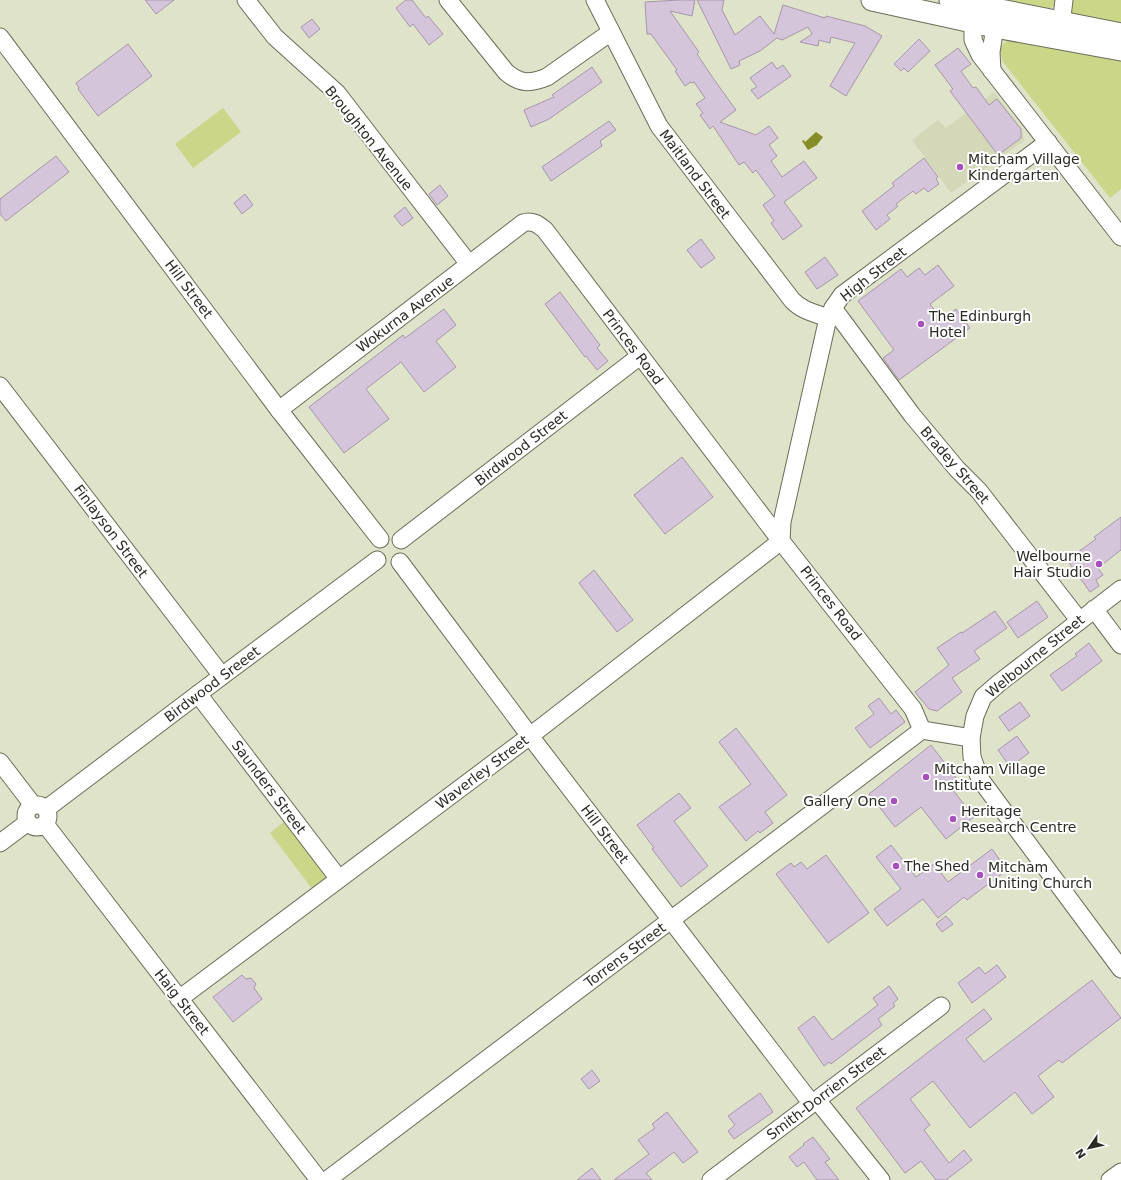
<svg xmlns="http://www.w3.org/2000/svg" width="1121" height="1180" font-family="'DejaVu Sans',sans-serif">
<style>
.built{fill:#d4d8b9}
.green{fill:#ccd689}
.water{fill:#858e26}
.building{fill:#d5c5da;stroke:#a697aa}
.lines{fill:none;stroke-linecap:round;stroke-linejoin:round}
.minor-casing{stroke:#6a6d57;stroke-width:19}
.major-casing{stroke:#6a6d57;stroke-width:23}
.minor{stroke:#fff;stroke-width:17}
.major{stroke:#fff;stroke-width:21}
.poi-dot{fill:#a650bd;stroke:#fff;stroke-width:1.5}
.labels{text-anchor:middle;stroke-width:4;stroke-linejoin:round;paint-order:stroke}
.street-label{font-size:14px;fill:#2a2b22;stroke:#fff}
.poi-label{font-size:14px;fill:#2a2b22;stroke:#fff;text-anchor:start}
</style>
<rect width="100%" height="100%" fill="#dfe3ca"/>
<!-- built -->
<polygon class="built" points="994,92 1022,129 1024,141 951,193 912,140 938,120 946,128"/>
<!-- green -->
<g class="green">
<polygon points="970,0 1056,0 1055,6 1045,10"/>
<polygon points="1064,0 1121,0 1121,26 1061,22"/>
<polygon points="1011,37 1121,60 1121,189 1110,198 1003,62 999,48"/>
<polygon points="223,108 241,132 193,168 175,144"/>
<polygon points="290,817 336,878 316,894 270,833"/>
</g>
<!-- water -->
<polygon class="water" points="816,132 823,137 817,145 808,150 802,141 804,140 805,142"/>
<!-- building -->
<g class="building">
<polygon points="145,0 174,0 156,14"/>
<polygon points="406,0 412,0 426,18 428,16 443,34 429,45 413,24 410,27 396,8"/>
<polygon points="679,0 695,0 692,16 670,11 699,52 697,54 713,78 736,110 720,122 756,135 769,126 778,138 769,145 777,156 771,161 782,177 804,161 817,178 784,202 802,226 783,240 771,223 774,221 763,205 775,196 756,170 753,173 744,162 739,165 713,126 710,129 700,115 703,113 696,104 705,98 694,82 692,83 691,82 685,86 675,71 677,70 651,34 647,34 645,2"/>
<polygon points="697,0 724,0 722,10 735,35 760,16 774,34 783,5 825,18 826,16 865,26 882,36 846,96 830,86 855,43 831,37 830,43 819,40 818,46 800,42 812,34 808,27 782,40 777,38 760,51 739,61 740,65 731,69"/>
<polygon points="312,19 320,29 309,38 301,27"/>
<polygon points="919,39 930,51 908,72 904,68 901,71 894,64"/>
<polygon points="128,44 152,76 98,116 78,89 79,88 76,83"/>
<polygon points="958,48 971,64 961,71 973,88 976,87 989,105 997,99 1021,129 1021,138 998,155 950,91 953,89 935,65"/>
<polygon points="772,62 777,69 783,65 791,76 758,99 751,90 757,87 750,78"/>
<polygon points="592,67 602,82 549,119 531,127 524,110 554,97 552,95"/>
<polygon points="609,121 616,130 600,141 602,146 551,181 542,167"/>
<polygon points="56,156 69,172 6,221 0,214 0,199"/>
<polygon points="924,158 938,177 936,179 939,184 928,192 924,188 916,194 913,191 896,204 898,206 887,215 890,219 876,230 862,211 894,186 892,183"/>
<polygon points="440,185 448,196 437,205 429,194"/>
<polygon points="245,194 253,205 242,214 234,203"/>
<polygon points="405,207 413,218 402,226 394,216"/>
<polygon points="701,239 715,258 701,268 687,250"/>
<polygon points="825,257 838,275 817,289 805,272"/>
<polygon points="938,265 954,286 930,304 942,320 956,309 970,328 899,380 883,358 894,350 858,301 901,269 907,277 919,268 925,275"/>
<polygon points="560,292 600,345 597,348 608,361 597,370 586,356 585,357 545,304"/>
<polygon points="444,309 456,325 436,341 456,367 424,392 401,362 366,389 389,419 344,453 309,407 403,335 405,338"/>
<polygon points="682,457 713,497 665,534 634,495"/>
<polygon points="1121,517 1121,550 1098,568 1103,575 1096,580 1099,586 1090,592 1067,560 1096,539 1094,537"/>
<polygon points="594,570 633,620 617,632 579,583"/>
<polygon points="1037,601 1048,617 1018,638 1007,622"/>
<polygon points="995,611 1007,628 974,651 980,659 952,678 962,692 937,711 929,709 915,692 949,665 937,648 961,632 962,633"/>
<polygon points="1089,643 1102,661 1062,691 1050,675 1077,656 1075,654"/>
<polygon points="879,698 891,714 896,710 905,722 870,748 855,728 874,714 868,706"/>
<polygon points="1020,702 1030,716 1009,731 999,717"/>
<polygon points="736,728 787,795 765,812 773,823 760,833 758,831 746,841 719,807 751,784 719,742"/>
<polygon points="1017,736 1029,753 1010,767 998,750"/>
<polygon points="931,745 957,779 949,785 974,817 946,839 921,807 895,827 869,794"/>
<polygon points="679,793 691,808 674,821 708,866 681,887 652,849 654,848 637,825"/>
<polygon points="891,845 916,877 934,864 948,882 992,849 1007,870 967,900 964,897 938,918 923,899 887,926 874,909 901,889 876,857"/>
<polygon points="826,855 869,913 828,943 776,874 791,863 794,867 801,862 807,869"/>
<polygon points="946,916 953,924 942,932 936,924"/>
<polygon points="997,965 1006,977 972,1003 958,983 979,967 985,974"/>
<polygon points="242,975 246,979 251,978 256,984 254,988 262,999 233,1022 213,997"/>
<polygon points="1092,980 1121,1018 1062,1063 1059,1060 1038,1076 1054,1097 1032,1114 1015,1092 970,1128 933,1081 910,1099 930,1125 924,1130 949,1163 964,1150 972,1160 946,1180 936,1180 921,1161 905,1173 856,1108 984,1009 992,1019 966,1039 984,1062"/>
<polygon points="889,986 898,999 893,1003 895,1006 878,1019 882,1025 831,1064 829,1062 824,1066 798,1028 814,1016 832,1040 878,1005 873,998"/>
<polygon points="592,1070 600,1081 589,1089 581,1079"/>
<polygon points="760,1093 773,1112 734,1139 728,1131 735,1125 728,1116"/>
<polygon points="667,1112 698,1152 683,1163 674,1152 646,1173 652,1180 614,1180 649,1154 638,1140 655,1128 652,1124"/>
<polygon points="813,1137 830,1159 825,1162 839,1180 817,1180 804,1162 797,1167 789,1157 804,1145 803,1144"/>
<polygon points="592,1168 601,1180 577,1180"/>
</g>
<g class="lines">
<!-- minor casing -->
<g class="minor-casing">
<g id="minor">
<polyline points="246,0 275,37 337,93 469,264"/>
<path d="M 448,0 L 506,72 C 520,84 530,84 547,77 L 611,32"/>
<path d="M 595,0 L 659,126 L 792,300 C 802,311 815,313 828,318"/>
<polyline points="973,21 973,40 980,55 1121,237"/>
<polyline points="1060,34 1064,0"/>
<polyline points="0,37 279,410 380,539"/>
<polyline points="992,71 991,52 995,27"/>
<polyline points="833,308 912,415 957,469 979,491 1079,620"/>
<polyline points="0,386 222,676"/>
<path d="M 279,410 L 523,223 C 532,220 538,224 545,230 L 781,541 L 913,709 L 922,730 L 971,738"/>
<polyline points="401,540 640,356"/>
<polyline points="400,562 530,736 812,1104"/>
<polyline points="1121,589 999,683 983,697 975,716 971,738 972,757 980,779 1121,969"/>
<polyline points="1094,609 1121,645"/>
<polyline points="198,694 339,879"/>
<polyline points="0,762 33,805"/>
<circle cx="37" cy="816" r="11"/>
<polyline points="46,809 222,676 377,560"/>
<polyline points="45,824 319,1180"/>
<polyline points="0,843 28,822"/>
<polyline points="179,999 530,736 781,541 782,522 828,318 833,308 842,295 1048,142"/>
<polyline points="817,1100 881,1180"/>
<polyline points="327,1180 922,730"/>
<polyline points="711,1180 941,1006"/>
<polyline points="1110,1180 1121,1172"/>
</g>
</g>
<!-- major casing -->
<g class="major-casing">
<g id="major">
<polyline points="872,0 995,27 1121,50"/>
<polyline points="950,0 1121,34"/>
</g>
</g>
<!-- minor -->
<use href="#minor" class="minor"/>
<!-- major -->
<use href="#major" class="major"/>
</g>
<!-- markers -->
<g class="poi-dot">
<circle cx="960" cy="167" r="4"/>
<circle cx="921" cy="324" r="4"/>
<circle cx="1099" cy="564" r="4"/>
<circle cx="926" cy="777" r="4"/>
<circle cx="894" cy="801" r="4"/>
<circle cx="953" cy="819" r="4"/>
<circle cx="896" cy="866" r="4"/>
<circle cx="980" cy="875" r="4"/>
</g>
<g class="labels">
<!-- street labels -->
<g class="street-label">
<text transform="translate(369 138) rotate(51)" y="5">Broughton Avenue</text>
<text transform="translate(695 174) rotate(53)" y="5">Maitland Street</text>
<text transform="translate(873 274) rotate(-38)" y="5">High Street</text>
<text transform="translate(189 289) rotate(53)" y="5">Hill Street</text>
<text transform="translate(405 314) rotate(-37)" y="5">Wokurna Avenue</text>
<text transform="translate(633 347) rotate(53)" y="5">Princes Road</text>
<text transform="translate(521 448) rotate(-38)" y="5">Birdwood Street</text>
<text transform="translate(955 465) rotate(49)" y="5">Bradey Street</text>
<text transform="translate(111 531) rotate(53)" y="5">Finlayson Street</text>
<text transform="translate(831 603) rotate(52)" y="5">Princes Road</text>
<text transform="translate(1035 656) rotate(-39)" y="5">Welbourne Street</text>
<text transform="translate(212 684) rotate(-37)" y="5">Birdwood Sreeet</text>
<text transform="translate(482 772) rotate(-37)" y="5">Waverley Street</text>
<text transform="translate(269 787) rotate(53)" y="5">Saunders Street</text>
<text transform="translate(605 834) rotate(53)" y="5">Hill Street</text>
<text transform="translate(625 955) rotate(-37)" y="5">Torrens Street</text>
<text transform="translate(182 1002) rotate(52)" y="5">Haig Street</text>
<text transform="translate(826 1093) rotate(-37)" y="5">Smith-Dorrien Street</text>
</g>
<!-- poi labels -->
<g class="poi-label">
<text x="968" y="164">Mitcham Village<tspan x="968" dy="16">Kindergarten</tspan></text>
<text x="929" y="321">The Edinburgh<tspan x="929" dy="16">Hotel</tspan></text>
<text x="1091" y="561" text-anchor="end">Welbourne<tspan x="1091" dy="16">Hair Studio</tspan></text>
<text x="934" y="774">Mitcham Village<tspan x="934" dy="16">Institute</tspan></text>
<text x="886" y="806" text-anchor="end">Gallery One</text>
<text x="961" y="816">Heritage<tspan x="961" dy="16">Research Centre</tspan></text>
<text x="904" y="871">The Shed</text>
<text x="988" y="872">Mitcham<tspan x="988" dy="16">Uniting Church</tspan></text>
</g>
</g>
<!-- north arrow -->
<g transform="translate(1089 1148) rotate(236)" stroke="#ffffff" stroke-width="3" paint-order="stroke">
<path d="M0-3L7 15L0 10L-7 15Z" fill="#2a2b22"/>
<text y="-6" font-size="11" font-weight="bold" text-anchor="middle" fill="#2a2b22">N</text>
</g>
</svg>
